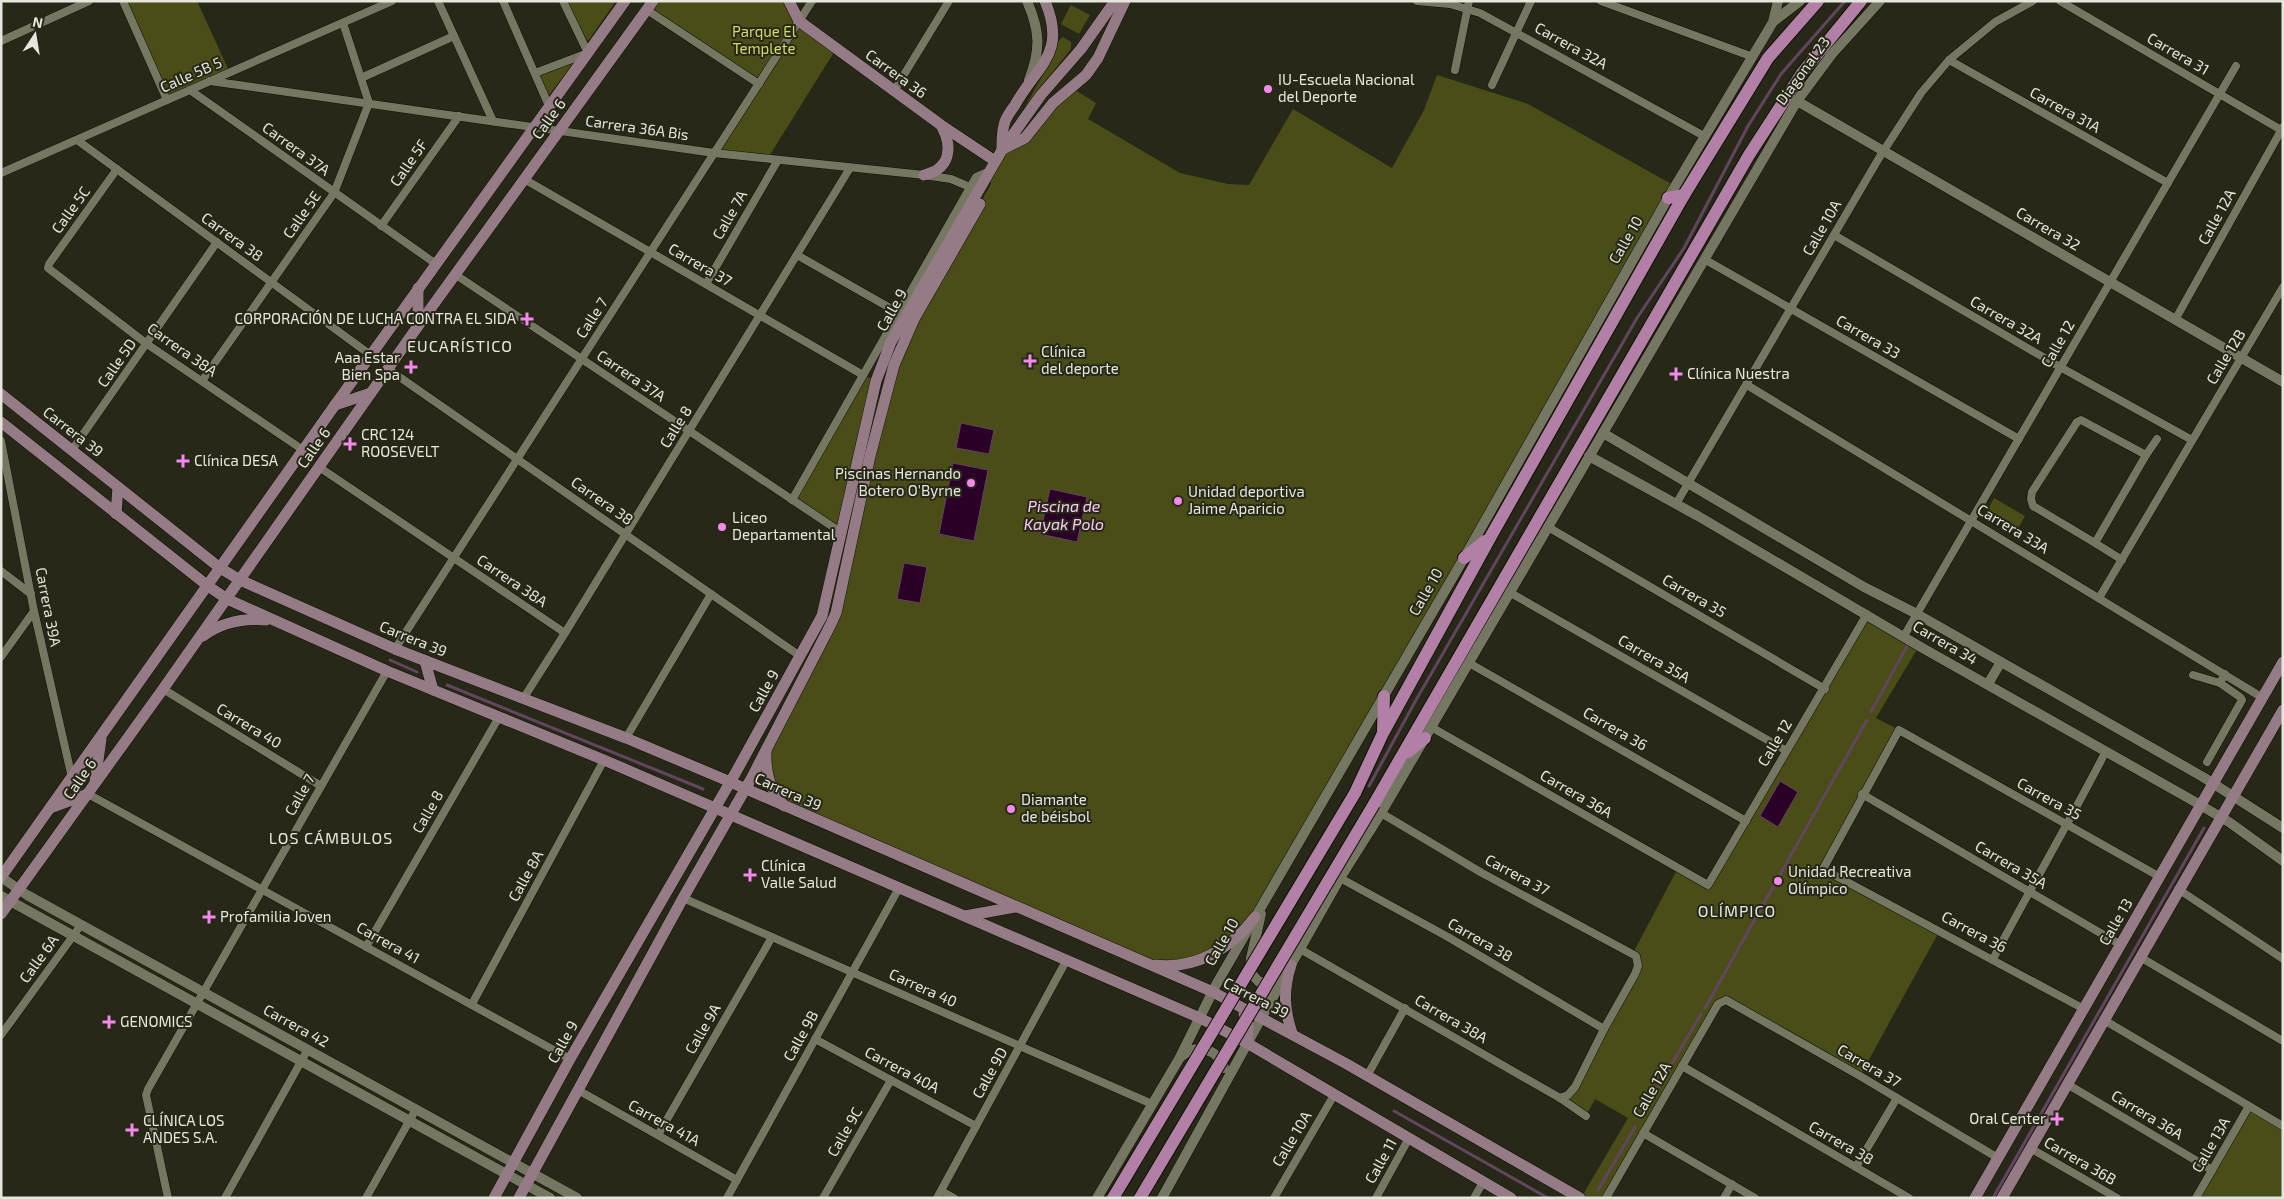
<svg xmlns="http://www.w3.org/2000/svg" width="2284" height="1199" font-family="'Exo 2',sans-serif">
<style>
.green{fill:#4b4d18}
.water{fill:#2a0028;stroke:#62455e}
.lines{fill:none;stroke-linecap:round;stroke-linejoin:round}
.stream{stroke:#62455e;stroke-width:3}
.minor-casing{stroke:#101003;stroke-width:9}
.tertiary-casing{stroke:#101003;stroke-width:11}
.secondary-casing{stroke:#101003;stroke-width:12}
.primary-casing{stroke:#101003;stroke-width:14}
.minor{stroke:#757763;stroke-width:8}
.tertiary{stroke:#757763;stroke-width:10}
.secondary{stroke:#947b85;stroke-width:11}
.primary{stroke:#b27fa7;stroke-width:12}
.primary-bridge-casing{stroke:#101003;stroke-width:14;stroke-linecap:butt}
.primary-bridge{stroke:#b27fa7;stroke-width:12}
.poi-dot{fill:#f689ee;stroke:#272817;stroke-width:2}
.labels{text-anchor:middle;stroke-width:4;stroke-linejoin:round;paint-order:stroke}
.park-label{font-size:15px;fill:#d5db64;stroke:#272817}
.street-label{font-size:15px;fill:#e6e7dc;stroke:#272817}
.poi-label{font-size:15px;fill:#e6e7dc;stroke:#272817;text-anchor:start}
.neighbourhood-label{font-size:16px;letter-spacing:1px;fill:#e6e7dc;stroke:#272817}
.water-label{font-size:16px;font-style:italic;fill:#fcc7f6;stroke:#272817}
</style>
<rect width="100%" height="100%" fill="#272817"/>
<!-- green -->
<g class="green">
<polygon points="123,1 197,1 230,73 167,100"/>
<polygon points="565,1 616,1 588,41"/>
<polygon points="653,1 789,1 799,21 836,49 768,158 714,153 758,84 647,10"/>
<polygon points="1071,5 1090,15 1079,34 1061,24"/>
<polygon points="1063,37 1071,42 1071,49 1025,107 1055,53 1059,40"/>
<polygon points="575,61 546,99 537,74"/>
<polygon points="1437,75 1528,104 1675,186 1255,917 1231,943 1166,966 785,807 765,764 825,635 870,456 914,319 991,184 990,171 1002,150 1025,138 1072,88 1096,103 1088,119 1180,173 1228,184 1249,185 1293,109 1392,168 1424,110"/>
<polygon points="863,375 876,381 842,533 792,500"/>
<polygon points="1994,498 2025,516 2016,532 1985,514"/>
<polygon points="1867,614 1919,646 1876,718 1899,730 1823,869 1940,930 1860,1076 1721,1000 1606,1198 1581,1198 1628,1118 1595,1099 1586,1116 1560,1098 1568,1095 1635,974 1633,953 1678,868 1707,885"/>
<polygon points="2249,1106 2283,1126 2283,1198 2196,1198"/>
</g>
<!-- water -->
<g class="water">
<polygon points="961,423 994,430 989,454 956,448"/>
<polygon points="953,463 988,470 974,541 939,534"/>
<polygon points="1050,489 1087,497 1077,542 1040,534"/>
<polygon points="904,563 927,567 920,603 897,599"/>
<polygon points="1780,781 1798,792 1778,827 1760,816"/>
</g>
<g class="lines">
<!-- stream -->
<g class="stream">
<polyline points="390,660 417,672"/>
<polyline points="447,685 703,789"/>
<polyline points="1871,712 1907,646"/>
<polyline points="1369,786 1416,700 1637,318 1684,248 1748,126 1781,74 1845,1"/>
<polyline points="1705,1008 1867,720"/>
<polyline points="1394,1111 1548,1198"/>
<polyline points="1640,1118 1701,1014"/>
<polyline points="1598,1190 1635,1127"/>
<polyline points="1993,1198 2204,828"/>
</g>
<!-- minor casing -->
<g class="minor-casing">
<g id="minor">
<polyline points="123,1 167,100"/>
<polyline points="438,1 493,121"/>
<polyline points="503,1 549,106"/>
<polyline points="1417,1 1450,4 1480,13 1704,136"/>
<polyline points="1601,1 1753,57"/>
<polyline points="2060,1 2283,131"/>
<polyline points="647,10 759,84"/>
<polyline points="1,41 89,1"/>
<polyline points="1949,60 2168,183"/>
<polyline points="1455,70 1469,1"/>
<polyline points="535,73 588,53 563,1"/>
<polyline points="361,78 454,36"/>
<polyline points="210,81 714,153 924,175 951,179 970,187"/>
<polyline points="1492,85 1531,1"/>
<polyline points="190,90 436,264"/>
<polyline points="894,91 949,1"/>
<polyline points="77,140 372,356"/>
<polyline points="117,169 49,264 48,268 147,344 303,450"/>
<polyline points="1,173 392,1"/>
<polyline points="524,179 863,375"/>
<polyline points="381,226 459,116"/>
<polyline points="1834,235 2060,367 2192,440"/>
<polyline points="797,255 897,312"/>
<polyline points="1704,259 2019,439"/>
<polyline points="456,275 842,533"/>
<polyline points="706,284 778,160"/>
<polyline points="2175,320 2283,127"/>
<polyline points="388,369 800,656"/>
<polyline points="202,381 334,193 369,103 343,23"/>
<polyline points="1747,385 2263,698"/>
<polyline points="1,441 34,611 72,778"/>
<polyline points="72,450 217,242"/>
<polyline points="2146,455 2157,439"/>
<polyline points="319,467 565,633"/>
<polyline points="792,500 976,177 990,171"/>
<polyline points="1676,504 1879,158 1921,93 1949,60 1995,22 2033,1"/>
<polyline points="1548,527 1825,689"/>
<path d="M 2095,543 L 2146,455 L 2081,420 L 2077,422 L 2032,492 L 2031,499 L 2033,506 C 2063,524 2093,541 2122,560"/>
<polyline points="1,571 31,594"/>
<polyline points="1509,592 1785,750"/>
<polyline points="2099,598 2283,287"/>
<polyline points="1904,636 2236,66"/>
<polyline points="395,649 812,1"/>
<polyline points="1,657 34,611"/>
<polyline points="1469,663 1746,821"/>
<polyline points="2193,675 2220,683"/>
<polyline points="163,689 321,786"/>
<polyline points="523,699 565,633 850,168"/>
<polyline points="1431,727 1708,885 1867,614"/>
<polyline points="626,738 711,594"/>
<polyline points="2207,762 2242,700 2240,697 2220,683 2225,674"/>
<polyline points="88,794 570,1059"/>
<polyline points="1862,794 2121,945"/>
<polyline points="1381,813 1482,873 1636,956 1638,966 1635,974 1604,1029 1575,1087 1568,1095 1560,1098"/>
<polyline points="1340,878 1448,937 1604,1029"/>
<polyline points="2178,889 2283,959"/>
<polyline points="683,898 1152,1104"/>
<polyline points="366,947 499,717"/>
<polyline points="1300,949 1560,1098 1586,1116"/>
<polyline points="2140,957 2283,1041"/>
<path d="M 1993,959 C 2030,889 2070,821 2106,751"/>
<polyline points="472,1004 604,760"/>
<polyline points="2084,1009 1823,869 1899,730 2160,877"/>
<polyline points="2104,1020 2283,1126"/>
<polyline points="1,1035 81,925"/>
<polyline points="815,1039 976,1126"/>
<polyline points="1682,1066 1909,1198"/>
<polyline points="1367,1076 1405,1008"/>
<polyline points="2067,1084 2212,1170"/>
<polyline points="578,1090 737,1180"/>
<polyline points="1643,1133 1755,1198"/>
<polyline points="658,1135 772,937"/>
<polyline points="2030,1148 2117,1198"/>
<polyline points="1856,1167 1897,1098"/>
<polyline points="941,1191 954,1198"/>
<polyline points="168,1198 146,1095 148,1089 387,671"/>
<polyline points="225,1198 308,1049"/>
<polyline points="366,1198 416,1109"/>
<polyline points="727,1198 899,888"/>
<polyline points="823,1198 891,1080"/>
<polyline points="937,1198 1066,961"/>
<polyline points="1274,1198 1334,1095"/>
<polyline points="1376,1198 1409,1138"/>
<polyline points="1474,1198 1483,1182"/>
<polyline points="1606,1198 1718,1004 1726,1000 1860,1076 1998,1158"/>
<polyline points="1724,1198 1732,1184"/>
<polyline points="2196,1198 2249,1106"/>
</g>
</g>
<!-- tertiary casing -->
<g class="tertiary-casing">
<g id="tertiary">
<path d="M 1027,1 C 1040,31 1041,49 1029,80"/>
<polyline points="1774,21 1800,1"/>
<polyline points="1797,101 2283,382"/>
<polyline points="1603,433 1864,587 1917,614 2203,777 2283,828"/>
<polyline points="1589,456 1698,516 1919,646 2190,799 2229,822 2283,861"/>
<polyline points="1988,684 2001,662"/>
<polyline points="1,877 27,895 577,1198"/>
<polyline points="1,896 550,1198"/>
<polyline points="1261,914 1251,958 1250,972 1259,982 1274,982"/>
<path d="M 1182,1056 C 1197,1043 1218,1049 1224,1068"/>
<polyline points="1097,1198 1179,1059 1217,983 1464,558 1668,198 1773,22 1778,1"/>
<polyline points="1162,1198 1284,977 1340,878 1381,813 1797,101 1832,54 1880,1"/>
</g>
</g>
<!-- secondary casing -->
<g class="secondary-casing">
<g id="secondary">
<polyline points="789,1 799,21 941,125 995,161"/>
<path d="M 1002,148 C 1002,141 1002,132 1004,125 C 1005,118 1011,111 1015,105 C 1038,64 1067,54 1045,1"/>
<polyline points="1003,149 1025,138 1053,103 1086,75 1098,58 1125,1"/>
<path d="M 924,175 C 950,169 953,148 942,127"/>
<polyline points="418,326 418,288"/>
<polyline points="1,394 220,568 240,580 395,649 626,738 721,778 1213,992 1345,1063 1580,1198"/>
<polyline points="335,405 371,393"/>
<polyline points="1,422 208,586 227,599 387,671 604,760 1200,1018 1247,1043 1511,1198"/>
<polyline points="116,514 118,487"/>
<path d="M 203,636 C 222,622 243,618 266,620"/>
<polyline points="425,661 433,690"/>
<path d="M 766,751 C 765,773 770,789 784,806"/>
<polyline points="95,782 101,739"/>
<polyline points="50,808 88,794"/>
<polyline points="1,877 335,405 625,1"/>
<polyline points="1,914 163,689 418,326 653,1"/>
<polyline points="965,916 1015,907"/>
<path d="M 1155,965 C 1195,970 1232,948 1255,917"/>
<path d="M 1291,965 C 1283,990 1284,1009 1292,1033"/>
<polyline points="1244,1014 1248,1024 1247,1043"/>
<polyline points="494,1198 570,1059 736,772 822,616 876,381 891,342 1002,150 1041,95 1081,49 1115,1"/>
<polyline points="519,1198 683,898 751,779 830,626 836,613 870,456 894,365 914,319 980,204"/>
<polyline points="1975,1198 2283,662"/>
<polyline points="2002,1198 2283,710"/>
</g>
</g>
<!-- primary casing -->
<g class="primary-casing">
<g id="primary">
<polyline points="1668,198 1684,195"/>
<polyline points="1464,558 1485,541"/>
<polyline points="1383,731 1384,696"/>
<polyline points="1408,752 1425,738"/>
<polyline points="1355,793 1383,733 1491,536 1684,195 1768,58 1818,1"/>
<polyline points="1374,804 1749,155 1802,73 1861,1"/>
</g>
</g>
<!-- minor -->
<use href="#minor" class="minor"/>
<!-- tertiary -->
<use href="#tertiary" class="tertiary"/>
<!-- secondary -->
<use href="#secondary" class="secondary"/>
<!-- primary -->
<use href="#primary" class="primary"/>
<!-- primary-bridge casing -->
<g class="primary-bridge-casing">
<g id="primary-bridge">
<polyline points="1113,1198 1355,793"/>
<polyline points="1140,1198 1374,804"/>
</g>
</g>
<!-- primary-bridge -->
<use href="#primary-bridge" class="primary-bridge"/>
</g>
<!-- markers -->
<g class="poi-dot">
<circle cx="1268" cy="89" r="5"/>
<path d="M524.5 311.5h5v5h5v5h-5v5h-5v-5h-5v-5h5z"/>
<path d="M1027.5 353.5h5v5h5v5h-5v5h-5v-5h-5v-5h5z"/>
<path d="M408.5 359.5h5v5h5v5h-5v5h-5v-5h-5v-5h5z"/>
<path d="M1673.5 366.5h5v5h5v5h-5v5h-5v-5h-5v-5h5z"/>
<path d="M347.5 436.5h5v5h5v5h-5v5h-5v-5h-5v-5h5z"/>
<path d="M180.5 453.5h5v5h5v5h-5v5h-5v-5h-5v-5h5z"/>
<circle cx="971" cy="483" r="5"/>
<circle cx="1178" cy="501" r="5"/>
<circle cx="722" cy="527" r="5"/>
<circle cx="1011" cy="809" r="5"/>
<path d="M747.5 867.5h5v5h5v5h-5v5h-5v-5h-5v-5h5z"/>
<circle cx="1778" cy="881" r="5"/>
<path d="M206.5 909.5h5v5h5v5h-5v5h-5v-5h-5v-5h5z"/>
<path d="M106.5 1014.5h5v5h5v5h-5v5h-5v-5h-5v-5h5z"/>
<path d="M2054.5 1111.5h5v5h5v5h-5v5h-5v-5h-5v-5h5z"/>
<path d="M129.5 1122.5h5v5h5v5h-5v5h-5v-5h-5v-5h5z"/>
</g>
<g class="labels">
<!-- park labels -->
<g class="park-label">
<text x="764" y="37">Parque El<tspan x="764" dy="17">Templete</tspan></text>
</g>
<!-- street labels -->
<g class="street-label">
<text transform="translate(1571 46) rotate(29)" y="5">Carrera 32A</text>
<text transform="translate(2178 54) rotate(30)" y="5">Carrera 31</text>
<text transform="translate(1803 71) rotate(-54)" y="5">Diagonal 23</text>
<text transform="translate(896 74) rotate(36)" y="5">Carrera 36</text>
<text transform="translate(191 75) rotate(-24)" y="5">Calle 5B 5</text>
<text transform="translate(2065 110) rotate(29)" y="5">Carrera 31A</text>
<text transform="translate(549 119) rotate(-54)" y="5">Calle 6</text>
<text transform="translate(637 128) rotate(8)" y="5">Carrera 36A Bis</text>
<text transform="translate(296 149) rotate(36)" y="5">Carrera 37A</text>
<text transform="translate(409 163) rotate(-55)" y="5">Calle 5F</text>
<text transform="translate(71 210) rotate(-54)" y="5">Calle 5C</text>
<text transform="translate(302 215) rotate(-55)" y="5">Calle 5E</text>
<text transform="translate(730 215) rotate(-60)" y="5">Calle 7A</text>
<text transform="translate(2217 217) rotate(-61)" y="5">Calle 12A</text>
<text transform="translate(1822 228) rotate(-60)" y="5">Calle 10A</text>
<text transform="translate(2048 229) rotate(30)" y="5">Carrera 32</text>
<text transform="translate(232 237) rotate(36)" y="5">Carrera 38</text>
<text transform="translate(1626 240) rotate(-60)" y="5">Calle 10</text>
<text transform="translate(700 265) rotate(30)" y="5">Carrera 37</text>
<text transform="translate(892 310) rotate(-61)" y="5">Calle 9</text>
<text transform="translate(592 318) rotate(-57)" y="5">Calle 7</text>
<text transform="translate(2006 320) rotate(30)" y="5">Carrera 32A</text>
<text transform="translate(1868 337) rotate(30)" y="5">Carrera 33</text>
<text transform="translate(2058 344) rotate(-60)" y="5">Calle 12</text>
<text transform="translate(182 350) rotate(35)" y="5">Carrera 38A</text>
<text transform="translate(2226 357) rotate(-59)" y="5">Calle 12B</text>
<text transform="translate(117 363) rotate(-55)" y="5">Calle 5D</text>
<text transform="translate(631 376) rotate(34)" y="5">Carrera 37A</text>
<text transform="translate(676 427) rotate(-58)" y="5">Calle 8</text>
<text transform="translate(73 432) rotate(38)" y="5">Carrera 39</text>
<text transform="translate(314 448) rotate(-55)" y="5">Calle 6</text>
<text transform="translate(602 501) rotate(35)" y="5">Carrera 38</text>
<text transform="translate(2013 529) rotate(31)" y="5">Carrera 33A</text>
<text transform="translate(512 581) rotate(34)" y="5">Carrera 38A</text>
<text transform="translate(1426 592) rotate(-60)" y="5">Calle 10</text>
<text transform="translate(1694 596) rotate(30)" y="5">Carrera 35</text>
<text transform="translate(48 607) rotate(79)" y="5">Carrera 39A</text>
<text transform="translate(413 639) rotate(22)" y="5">Carrera 39</text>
<text transform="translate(1945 643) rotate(30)" y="5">Carrera 34</text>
<text transform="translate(1654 659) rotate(30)" y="5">Carrera 35A</text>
<text transform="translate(764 691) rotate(-61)" y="5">Calle 9</text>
<text transform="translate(249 726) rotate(31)" y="5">Carrera 40</text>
<text transform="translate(1615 729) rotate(30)" y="5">Carrera 36</text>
<text transform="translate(1775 743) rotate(-59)" y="5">Calle 12</text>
<text transform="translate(80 779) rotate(-55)" y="5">Calle 6</text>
<text transform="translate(788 792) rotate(24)" y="5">Carrera 39</text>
<text transform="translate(1576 794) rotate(30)" y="5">Carrera 36A</text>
<text transform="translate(300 795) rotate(-60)" y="5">Calle 7</text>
<text transform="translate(2049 799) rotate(29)" y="5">Carrera 35</text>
<text transform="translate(428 812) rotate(-60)" y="5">Calle 8</text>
<text transform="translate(2011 865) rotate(30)" y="5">Carrera 35A</text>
<text transform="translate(1517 875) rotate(28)" y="5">Carrera 37</text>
<text transform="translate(526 876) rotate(-61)" y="5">Calle 8A</text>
<text transform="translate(2116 922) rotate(-60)" y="5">Calle 13</text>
<text transform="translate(1974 932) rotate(28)" y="5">Carrera 36</text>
<text transform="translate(1480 940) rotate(30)" y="5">Carrera 38</text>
<text transform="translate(1222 942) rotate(-60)" y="5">Calle 10</text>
<text transform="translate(388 943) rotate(29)" y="5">Carrera 41</text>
<text transform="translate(39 959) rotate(-54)" y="5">Calle 6A</text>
<text transform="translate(923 988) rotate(24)" y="5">Carrera 40</text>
<text transform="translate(1256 998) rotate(27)" y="5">Carrera 39</text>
<text transform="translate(1451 1019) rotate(30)" y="5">Carrera 38A</text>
<text transform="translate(296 1026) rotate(29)" y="5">Carrera 42</text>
<text transform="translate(703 1029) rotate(-60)" y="5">Calle 9A</text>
<text transform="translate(801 1036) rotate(-61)" y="5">Calle 9B</text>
<text transform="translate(563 1042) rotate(-61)" y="5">Calle 9</text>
<text transform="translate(1869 1066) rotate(30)" y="5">Carrera 37</text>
<text transform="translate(902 1070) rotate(28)" y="5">Carrera 40A</text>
<text transform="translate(990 1073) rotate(-61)" y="5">Calle 9D</text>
<text transform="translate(1652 1090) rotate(-60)" y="5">Calle 12A</text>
<text transform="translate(2147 1115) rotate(31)" y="5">Carrera 36A</text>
<text transform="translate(664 1123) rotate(29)" y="5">Carrera 41A</text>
<text transform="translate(845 1132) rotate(-60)" y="5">Calle 9C</text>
<text transform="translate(1292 1139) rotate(-59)" y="5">Calle 10A</text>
<text transform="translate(1841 1143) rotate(30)" y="5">Carrera 38</text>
<text transform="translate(2211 1145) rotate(-60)" y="5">Calle 13A</text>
<text transform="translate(1381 1161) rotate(-61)" y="5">Calle 11</text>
<text transform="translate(2080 1161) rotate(30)" y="5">Carrera 36B</text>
</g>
<!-- poi labels -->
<g class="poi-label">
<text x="1278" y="85">IU-Escuela Nacional<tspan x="1278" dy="17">del Deporte</tspan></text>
<text x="516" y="324" text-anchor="end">CORPORACIÓN DE LUCHA CONTRA EL SIDA</text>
<text x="1041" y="357">Clínica<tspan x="1041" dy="17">del deporte</tspan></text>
<text x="400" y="363" text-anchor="end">Aaa Estar<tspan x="400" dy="17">Bien Spa</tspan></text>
<text x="1687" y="379">Clínica Nuestra</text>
<text x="361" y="440">CRC 124<tspan x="361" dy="17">ROOSEVELT</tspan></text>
<text x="194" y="466">Clínica DESA</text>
<text x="961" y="479" text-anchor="end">Piscinas Hernando<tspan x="961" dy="17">Botero O'Byrne</tspan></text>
<text x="1188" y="497">Unidad deportiva<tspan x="1188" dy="17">Jaime Aparicio</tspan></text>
<text x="732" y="523">Liceo<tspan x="732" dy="17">Departamental</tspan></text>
<text x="1021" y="805">Diamante<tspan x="1021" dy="17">de béisbol</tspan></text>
<text x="761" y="871">Clínica<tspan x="761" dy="17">Valle Salud</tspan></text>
<text x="1788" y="877">Unidad Recreativa<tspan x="1788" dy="17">Olímpico</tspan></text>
<text x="220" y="922">Profamilia Joven</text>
<text x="120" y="1027">GENOMICS</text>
<text x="2046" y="1124" text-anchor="end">Oral Center</text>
<text x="143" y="1126">CLÍNICA LOS<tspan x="143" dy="17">ANDES S.A.</tspan></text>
</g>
<!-- neighbourhood labels -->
<g class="neighbourhood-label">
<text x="460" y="352">EUCARÍSTICO</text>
<text x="331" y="844">LOS CÁMBULOS</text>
<text x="1737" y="917">OLÍMPICO</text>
</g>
<!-- water labels -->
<g class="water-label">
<text x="1064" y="512">Piscina de<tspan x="1064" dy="18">Kayak Polo</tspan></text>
</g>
</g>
<!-- border -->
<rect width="2284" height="1199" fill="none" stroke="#e6e7dc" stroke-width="5"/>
<!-- north arrow -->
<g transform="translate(35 35) rotate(12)" stroke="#272817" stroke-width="4" paint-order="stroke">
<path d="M0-4L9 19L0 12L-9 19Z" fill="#e6e7dc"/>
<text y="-8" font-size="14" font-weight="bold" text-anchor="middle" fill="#e6e7dc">N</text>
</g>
</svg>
